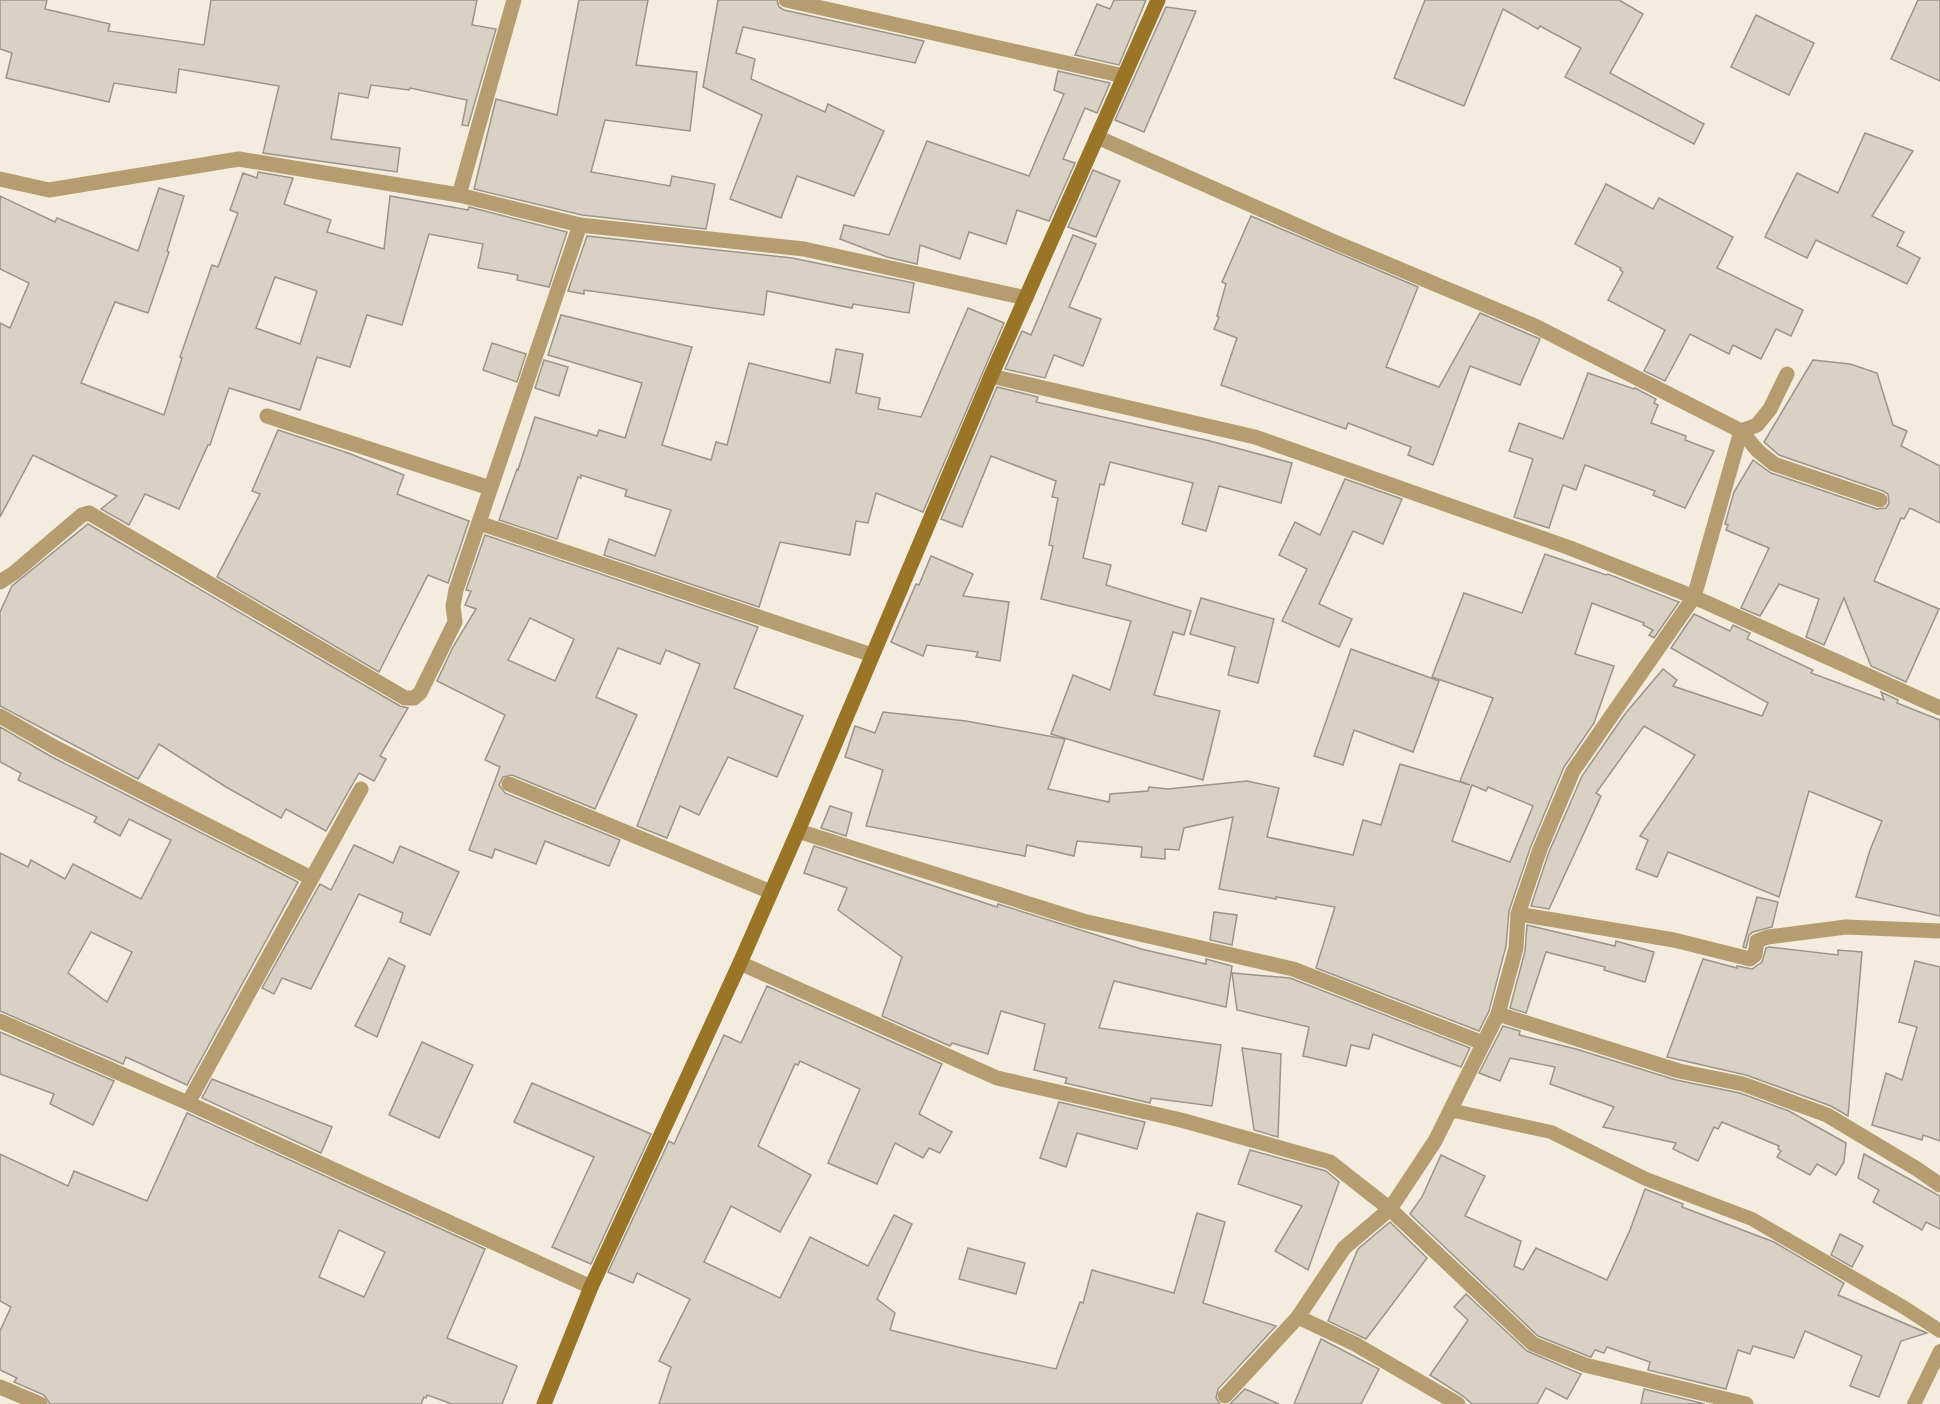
<svg xmlns="http://www.w3.org/2000/svg" width="1940" height="1404" font-family="Barlow,sans-serif">
<style>
.building{fill:#d9d1c4;stroke:#9c9488;stroke-width:1.5;fill-rule:evenodd}
.lines{fill:none;stroke-linecap:round;stroke-linejoin:round}
.lane{stroke:#b69d6f;stroke-width:14}
.street{stroke:#b69d6f;stroke-width:15}
.secondary{stroke:#9b7527;stroke-width:15}
</style>
<rect width="100%" height="100%" fill="#f4ecde"/>
<!-- building -->
<g class="building">
<polygon points="0,0 47,0 45,9 110,24 108,31 204,45 211,0 477,0 472,25 496,29 468,126 462,125 467,100 410,88 409,90 371,85 368,98 339,93 331,139 400,148 397,172 263,153 279,86 179,69 176,93 114,83 109,102 6,78 12,53 0,49"/>
<polygon points="579,0 648,0 636,65 697,72 690,131 605,120 591,172 670,186 672,176 715,184 706,229 582,215 474,189 496,99 557,115"/>
<polygon points="718,0 777,0 779,7 784,10 924,41 915,63 743,27 736,53 755,59 751,79 825,112 828,104 884,131 854,196 797,176 781,218 730,199 762,115 703,87"/>
<polygon points="1114,0 1146,0 1119,65 1075,55 1097,4 1110,9"/>
<polygon points="1425,0 1619,0 1643,14 1610,73 1704,124 1694,144 1565,77 1581,48 1540,26 1538,29 1503,9 1464,106 1394,78"/>
<polygon points="1918,0 1940,0 1940,81 1891,59"/>
<polygon points="1166,7 1196,11 1144,132 1115,120"/>
<polygon points="1756,15 1814,43 1789,95 1731,67"/>
<polygon points="1058,71 1110,83 1097,113 1085,108 1063,159 1075,163 1049,221 1017,210 1006,244 969,232 960,259 920,245 917,264 887,257 840,239 844,225 889,235 927,141 1029,176 1064,94 1054,90"/>
<polygon points="1865,133 1913,151 1872,216 1904,232 1897,246 1920,258 1907,284 1816,240 1807,258 1765,237 1797,173 1838,193"/>
<polygon points="1093,170 1120,181 1096,237 1068,227"/>
<path d="M 258,172 L 293,178 L 284,204 L 331,220 L 327,232 L 384,249 L 390,196 L 468,210 L 469,207 L 567,232 L 549,287 L 517,280 L 518,275 L 478,268 L 483,244 L 429,234 L 402,325 L 367,315 L 350,367 L 317,357 L 300,410 L 229,388 L 210,445 L 208,445 L 179,509 L 145,494 L 129,525 L 101,509 L 117,496 L 33,455 L 0,517 L 0,323 L 10,328 L 29,283 L 0,269 L 0,196 L 55,222 L 57,218 L 138,251 L 159,188 L 184,196 L 167,251 L 169,252 L 148,313 L 115,302 L 81,383 L 164,415 L 182,358 L 180,357 L 212,265 L 218,267 L 238,213 L 230,210 L 243,173 L 257,178 ZM 275,277 L 317,291 L 300,344 L 256,328 Z"/>
<polygon points="1606,184 1653,209 1659,198 1733,237 1717,268 1803,310 1791,336 1776,329 1761,359 1733,345 1729,354 1690,334 1665,381 1644,371 1665,330 1608,300 1623,272 1620,270 1621,268 1575,244"/>
<polygon points="1251,216 1418,287 1386,367 1439,387 1480,313 1540,339 1520,385 1470,366 1433,465 1408,455 1411,447 1348,423 1346,429 1221,385 1237,338 1214,329 1219,317 1217,316 1226,284 1222,282"/>
<polygon points="1073,235 1096,244 1069,307 1101,319 1083,366 1054,355 1045,378 1005,369 1022,331 1031,335"/>
<polygon points="587,236 792,258 914,283 909,313 853,304 852,308 767,291 764,315 584,290 584,294 568,291"/>
<polygon points="968,308 1004,323 923,512 876,493 868,523 856,521 850,555 780,542 759,607 604,555 609,539 655,556 671,510 625,496 627,490 581,475 581,478 578,477 557,539 499,520 517,469 518,470 535,417 597,436 599,430 625,438 642,383 548,355 561,315 692,347 662,445 711,460 716,442 727,445 749,363 830,383 836,349 863,354 856,393 880,398 878,409 921,417"/>
<polygon points="492,343 526,354 517,382 483,370"/>
<polygon points="544,360 568,367 559,396 535,388"/>
<polygon points="1813,360 1850,364 1877,373 1893,425 1907,431 1901,446 1940,466 1940,523 1910,508 1904,519 1901,518 1874,581 1939,609 1906,682 1871,666 1844,598 1824,645 1806,637 1819,599 1779,584 1760,616 1741,608 1769,548 1726,530 1728,525 1725,524 1734,492 1753,460 1771,473 1877,509 1886,508 1889,503 1888,494 1883,491 1779,455 1764,442"/>
<polygon points="1588,373 1634,389 1635,388 1656,399 1654,403 1658,405 1651,423 1686,436 1685,440 1714,451 1685,508 1653,495 1655,491 1585,465 1576,490 1563,485 1549,528 1514,517 1533,459 1509,451 1519,423 1563,439"/>
<polygon points="997,387 1038,397 1036,402 1206,440 1292,463 1281,503 1219,486 1206,531 1182,524 1193,483 1110,462 1104,485 1100,484 1083,558 1111,565 1106,585 1191,611 1184,635 1173,632 1154,695 1220,711 1203,780 1051,734 1073,675 1110,690 1131,621 1041,599 1053,546 1049,545 1058,498 1052,497 1056,481 991,456 962,527 941,519"/>
<polygon points="278,430 348,453 404,475 397,494 469,521 448,583 428,575 379,672 217,577 260,494 252,491"/>
<polygon points="1345,479 1402,499 1383,544 1353,531 1319,604 1352,619 1339,647 1282,621 1307,569 1279,555 1295,522 1320,535"/>
<polygon points="88,524 400,706 408,708 380,756 386,759 374,781 359,773 326,831 286,809 281,818 226,787 159,744 138,779 0,706 0,612 12,586"/>
<path d="M 485,535 L 758,627 L 734,688 L 803,716 L 777,777 L 728,757 L 699,815 L 680,806 L 667,838 L 637,826 L 700,664 L 666,650 L 660,664 L 618,648 L 596,697 L 637,715 L 595,809 L 512,775 L 503,777 L 499,785 L 505,793 L 620,840 L 609,866 L 545,841 L 536,864 L 495,849 L 492,858 L 469,850 L 500,767 L 485,760 L 505,715 L 437,681 L 453,647 L 476,609 L 465,605 L 471,591 L 466,590 ZM 530,618 L 574,639 L 555,681 L 508,660 Z"/>
<path d="M 1545,554 L 1606,575 L 1608,574 L 1679,602 L 1654,638 L 1649,635 L 1653,630 L 1643,625 L 1644,623 L 1592,603 L 1575,654 L 1614,666 L 1594,723 L 1564,767 L 1531,846 L 1509,911 L 1506,946 L 1489,1011 L 1479,1031 L 1316,968 L 1335,907 L 1276,897 L 1276,899 L 1219,889 L 1233,817 L 1184,828 L 1179,850 L 1165,849 L 1165,859 L 1141,857 L 1142,847 L 1077,841 L 1074,856 L 1027,845 L 1025,856 L 866,826 L 883,770 L 845,757 L 855,726 L 875,733 L 883,712 L 966,721 L 1065,739 L 1048,789 L 1109,802 L 1110,794 L 1148,791 L 1149,787 L 1168,789 L 1247,781 L 1279,788 L 1267,837 L 1353,855 L 1363,820 L 1381,825 L 1400,764 L 1470,785 L 1460,781 L 1493,698 L 1432,677 L 1464,593 L 1522,613 ZM 1472,785 L 1486,791 L 1488,787 L 1533,806 L 1510,862 L 1452,841 Z"/>
<polygon points="931,556 973,574 963,596 1009,602 1000,661 976,657 978,652 927,645 923,656 891,642 916,584 919,585"/>
<polygon points="1201,598 1274,619 1258,683 1228,675 1235,647 1190,634"/>
<polygon points="1694,614 1730,631 1733,625 1750,633 1747,639 1813,670 1811,673 1884,700 1881,692 1898,700 1897,703 1940,720 1940,916 1856,897 1870,850 1882,821 1809,791 1779,897 1668,852 1657,877 1636,869 1648,840 1640,836 1695,755 1644,726 1596,793 1601,796 1549,909 1531,906 1549,852 1582,776 1625,714 1663,669 1677,680 1673,686 1762,716 1768,703 1671,648"/>
<polygon points="1351,649 1439,681 1413,752 1354,730 1343,765 1314,756"/>
<path d="M 0,727 L 52,757 L 298,882 L 187,1085 L 126,1057 L 123,1064 L 0,1011 L 0,853 L 28,867 L 31,860 L 65,879 L 73,864 L 141,899 L 171,840 L 129,819 L 120,836 L 94,822 L 97,817 L 18,780 L 21,773 L 0,762 ZM 91,932 L 132,952 L 107,1002 L 68,973 Z"/>
<polygon points="830,806 852,813 846,836 821,828"/>
<polygon points="354,845 393,863 400,846 459,872 430,935 400,922 403,913 359,894 311,989 282,978 274,994 262,988 320,884 331,890"/>
<polygon points="814,846 997,907 998,904 1141,949 1206,964 1206,959 1232,966 1226,1007 1114,981 1099,1028 1221,1045 1212,1106 1151,1098 1150,1103 1065,1083 1067,1078 1034,1070 1045,1024 1001,1011 988,1054 952,1043 950,1046 882,1016 902,957 838,910 847,888 804,873"/>
<polygon points="1757,897 1778,902 1772,927 1753,932 1749,935 1746,948 1743,947"/>
<polygon points="1214,912 1237,915 1232,945 1210,940"/>
<polygon points="1527,925 1615,946 1616,941 1654,952 1645,982 1604,970 1605,967 1546,952 1526,1013 1510,1008 1525,951"/>
<polygon points="1769,947 1838,955 1838,950 1862,952 1848,1116 1831,1106 1746,1075 1667,1057 1703,959 1737,968 1737,966 1752,969 1762,962 1766,948"/>
<polygon points="389,958 405,966 377,1037 355,1026"/>
<polygon points="1915,961 1940,967 1940,1141 1923,1135 1922,1140 1872,1125 1886,1073 1902,1080 1917,1027 1899,1022"/>
<polygon points="1232,973 1290,978 1470,1048 1461,1067 1373,1034 1369,1049 1351,1045 1346,1066 1303,1056 1309,1027 1237,1010"/>
<polygon points="767,986 942,1064 919,1114 952,1132 940,1153 929,1148 923,1158 895,1143 877,1184 828,1163 860,1089 800,1061 798,1065 795,1064 758,1146 811,1175 780,1232 731,1206 704,1262 780,1298 810,1237 868,1266 894,1215 912,1224 877,1299 895,1313 890,1330 978,1352 1056,1369 1080,1302 1083,1303 1092,1270 1174,1293 1197,1213 1225,1222 1203,1303 1276,1326 1218,1389 1216,1398 1220,1404 659,1404 671,1367 659,1361 690,1299 637,1273 633,1283 608,1272 669,1141 674,1144 724,1035 741,1043"/>
<polygon points="1503,1026 1520,1031 1519,1035 1576,1049 1676,1080 1740,1093 1789,1111 1846,1143 1844,1162 1836,1175 1817,1164 1810,1175 1777,1157 1781,1151 1778,1149 1779,1146 1722,1122 1718,1129 1714,1127 1698,1161 1673,1149 1676,1143 1603,1127 1614,1107 1550,1084 1555,1067 1510,1058 1500,1081 1479,1073"/>
<polygon points="0,1032 114,1081 93,1125 50,1104 54,1094 0,1074"/>
<polygon points="422,1042 473,1065 439,1138 389,1115"/>
<polygon points="1242,1048 1281,1054 1278,1137 1254,1130"/>
<polygon points="212,1079 332,1127 321,1153 202,1098"/>
<polygon points="532,1083 651,1134 591,1264 552,1247 594,1157 514,1122"/>
<polygon points="1059,1102 1145,1122 1137,1149 1077,1133 1066,1167 1040,1158"/>
<path d="M 187,1113 L 485,1249 L 447,1338 L 517,1366 L 502,1404 L 452,1404 L 427,1395 L 426,1398 L 424,1397 L 421,1404 L 50,1404 L 44,1395 L 14,1382 L 17,1378 L 0,1370 L 0,1331 L 11,1307 L 0,1301 L 0,1154 L 68,1186 L 74,1171 L 147,1201 ZM 339,1230 L 385,1252 L 364,1297 L 319,1277 Z"/>
<polygon points="1250,1150 1326,1171 1339,1182 1308,1270 1275,1251 1302,1206 1238,1184"/>
<polygon points="1864,1154 1940,1196 1940,1229 1926,1222 1922,1230 1873,1202 1879,1190 1858,1178"/>
<polygon points="1441,1155 1485,1176 1465,1216 1521,1241 1514,1266 1523,1270 1536,1248 1607,1280 1630,1230 1645,1189 1683,1204 1682,1207 1774,1242 1844,1283 1838,1295 1927,1333 1901,1341 1879,1397 1850,1386 1862,1356 1805,1331 1794,1358 1753,1346 1750,1354 1738,1350 1726,1389 1648,1370 1650,1362 1607,1347 1604,1353 1595,1350 1591,1357 1588,1356 1538,1336 1410,1214 1422,1197"/>
<polygon points="1390,1222 1427,1258 1366,1339 1328,1321 1358,1249"/>
<polygon points="1840,1234 1863,1246 1852,1267 1831,1255"/>
<polygon points="968,1248 1025,1263 1016,1294 959,1279"/>
<polygon points="1466,1294 1527,1351 1581,1374 1567,1399 1546,1388 1537,1404 1472,1404 1463,1396 1430,1375 1468,1320 1454,1307"/>
<polygon points="1321,1339 1379,1369 1361,1404 1294,1404"/>
<polygon points="1245,1389 1279,1404 1230,1404"/>
<polygon points="1644,1389 1705,1404 1641,1404"/>
</g>
<g class="lines">
<!-- lane -->
<g class="lane">
<polyline points="1450,1110 1551,1132 1646,1179 1752,1219 1905,1308 1940,1331"/>
<polyline points="1914,1404 1940,1351"/>
</g>
<!-- street -->
<g class="street">
<polyline points="786,0 1124,76"/>
<polyline points="1097,137 1330,240 1535,326 1741,431 1758,451 1774,464 1880,500"/>
<polyline points="0,179 49,190 239,159 459,195 580,225 804,249 1026,298"/>
<polyline points="459,195 514,0"/>
<polyline points="991,376 1255,437 1570,548 1694,597 1940,708"/>
<polyline points="267,416 490,488"/>
<polyline points="1741,431 1757,425 1770,409 1787,374"/>
<polyline points="479,523 872,655"/>
<polyline points="0,582 14,573 82,515 89,513 405,698 414,698 420,693 455,622 453,606 456,590 580,225"/>
<polyline points="0,716 56,748 311,878"/>
<polyline points="509,784 771,892"/>
<polyline points="798,831 1083,921 1293,969 1483,1043"/>
<polyline points="1518,914 1674,940 1750,959 1755,955 1757,941 1768,937 1846,927 1940,931"/>
<polyline points="740,963 997,1078 1181,1120 1330,1162 1390,1209 1533,1344 1585,1365 1746,1404"/>
<polyline points="1498,1014 1679,1071 1743,1084 1827,1115 1917,1169 1940,1185"/>
<polyline points="0,1021 188,1103 591,1287"/>
<polyline points="188,1103 361,789"/>
<polyline points="1298,1317 1355,1344 1458,1404"/>
<polyline points="0,1387 40,1404"/>
<polyline points="1225,1396 1298,1317 1344,1248 1390,1209 1435,1141 1498,1014 1516,948 1518,914 1540,849 1573,771 1694,597 1741,431"/>
</g>
<!-- secondary -->
<polyline class="secondary" points="544,1404 591,1287 740,963 798,831 991,376 1158,0"/>
</g>
</svg>
